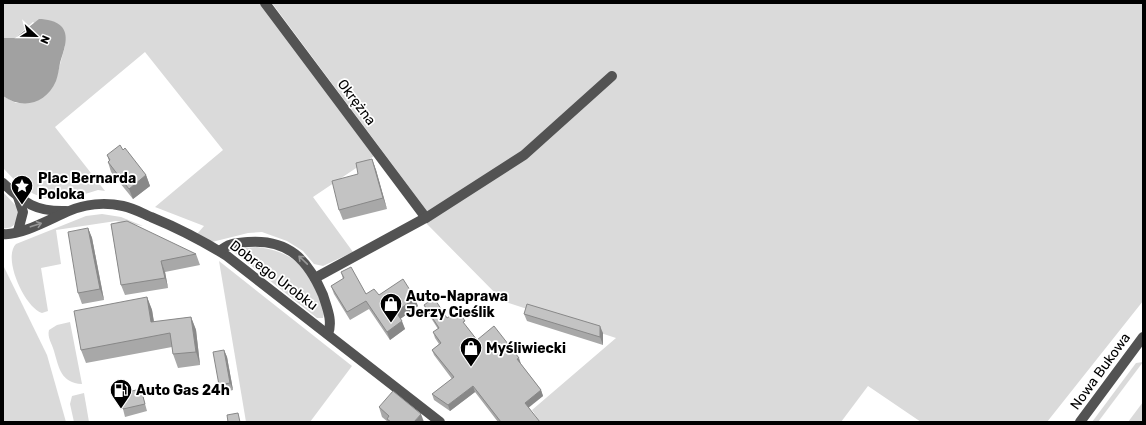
<svg xmlns="http://www.w3.org/2000/svg" width="1146" height="425" font-family="Rubik,sans-serif">
<style>
.green{fill:#dadada}
.water{fill:#a1a1a1}
.lines{fill:none;stroke-linecap:round;stroke-linejoin:round}
.minor{stroke:#535353;stroke-width:10}
.wall{fill:#a8a8a8}
.shaded-wall{fill:#888}
.building{fill:#c3c3c3;stroke:#888}
.oneway{stroke:#989898}
.labels{text-anchor:middle;stroke-width:3.5;stroke-linejoin:round;paint-order:stroke}
.street-label{font-size:14px;fill:#000;stroke:#fff}
.poi-label{font-size:14px;font-weight:bold;fill:#000;stroke:#fff;text-anchor:start}
</style>
<rect width="100%" height="100%" fill="#fff"/>
<!-- green -->
<g class="green">
<path d="M 3,3 L 260,3 L 374,156 L 313,197 L 353,252 L 323,266 L 314,264 L 303,251 L 287,241 L 262,232 L 248,233 L 212,242 L 197,234 L 204,226 L 155,207 L 223,150 L 145,52 L 55,127 L 105,191 L 98,190 C 53,204 37,205 3,168 L 3,96 L 16,103 L 24,103 L 58,72 L 65,46 L 33,22 L 15,38 L 3,38 Z"/>
<polygon points="272,3 1143,3 1143,301 1047,422 921,422 868,386 841,422 540,422 532,410 616,338 503,301 426,223 433,219"/>
<path d="M 3,192 L 18,208 C 18,218 16,230 3,228 Z"/>
<path d="M 102,214 L 121,217 L 143,226 L 116,221 L 56,230 L 61,264 L 41,268 L 48,311 L 42,313 C 25,308 2,258 16,244 L 86,216 Z"/>
<path d="M 257,247 C 302,253 308,273 325,310 L 323,318 L 317,318 L 235,253 L 236,249 Z"/>
<polygon points="219,261 352,366 310,422 246,422"/>
<polygon points="3,265 47,355 66,422 3,422"/>
<path d="M 70,322 L 82,384 C 61,383 59,368 54,351 C 52,343 47,338 49,330 L 57,325 Z"/>
<polygon points="1143,362 1098,422 1092,422 1136,363"/>
<polygon points="84,393 89,422 74,422 70,404 72,396"/>
<polygon points="1143,402 1143,422 1128,422"/>
</g>
<!-- water -->
<path class="water" d="M 39,19 C 46,19 57,21 62,27 C 70,37 63,52 60,63 C 59,69 58,75 56,81 C 46,104 23,110 3,96 L 3,38 L 15,38 Z"/>
<g class="lines">
<!-- minor -->
<g class="minor">
<polyline points="265,3 426,218"/>
<path d="M 3,183 C 24,203 36,212 66,211"/>
<polyline points="18,197 23,212 18,231"/>
<path d="M 3,234 C 21,236 52,218 69,211 C 85,204 105,202 123,206 C 133,208 142,213 151,217 C 178,228 203,241 227,256 L 440,422"/>
<path d="M 220,251 C 228,243 237,243 248,242 C 289,239 308,260 323,295 C 327,308 333,321 328,334"/>
<polyline points="315,278 429,216 524,155 612,76"/>
<polyline points="1080,422 1143,337"/>
</g>
</g>
<!-- wall -->
<g class="wall">
<polygon points="123,150 146,175 150,186 133,199 111,172 108,162 109,161 107,155"/>
<polygon points="372,159 376,170 387,209 343,220 339,210 358,174"/>
<polygon points="111,224 196,254 200,265 165,272 168,288 125,295 121,285"/>
<polygon points="88,228 92,238 104,300 82,304 78,293"/>
<polygon points="341,272 366,294 379,295 418,306 400,319 405,329 390,340 369,309 350,320 334,294 331,286 343,279"/>
<polygon points="147,297 152,310 154,322 191,317 196,330 200,365 178,368 173,354 172,347 86,363 81,350"/>
<polygon points="424,305 447,318 467,327 477,340 521,364 541,390 543,396 528,407 540,422 498,422 475,392 450,411 434,400 432,394 452,379 434,355 432,350 439,344 435,338 433,332 438,329 426,310"/>
<polygon points="524,314 603,333 603,345 527,321"/>
<polygon points="224,350 227,357 233,390 222,393 219,385"/>
<polygon points="141,389 147,411 125,417 123,409"/>
<polygon points="379,407 424,422 388,422 382,417"/>
</g>
<!-- shaded-wall -->
<g class="shaded-wall">
<polygon points="372,159 376,170 387,209 383,198"/>
<polygon points="146,175 150,186 133,199 129,189"/>
<polygon points="88,228 92,238 104,300 100,289"/>
<polygon points="161,261 165,272 168,288 165,278"/>
<polygon points="147,297 152,310 156,335 151,322"/>
<polygon points="415,298 418,306 399,320 396,312"/>
<polygon points="191,317 196,330 200,365 196,352"/>
<polygon points="402,321 405,329 390,340 387,332"/>
<polygon points="600,326 603,333 603,345 600,337"/>
<polygon points="224,350 227,357 233,390 230,383"/>
<polygon points="519,358 521,364 519,365 517,359"/>
<polygon points="473,386 475,392 450,411 448,405"/>
<polygon points="541,390 543,396 527,409 525,403"/>
<polygon points="421,414 424,422 414,422"/>
</g>
<!-- building -->
<g class="building">
<polygon points="120,145 123,150 125,148 146,175 129,189 108,162 110,160 107,155"/>
<polygon points="372,159 383,198 339,210 332,181 358,174 356,163"/>
<polygon points="127,221 196,254 161,261 165,278 121,285 111,224"/>
<polygon points="88,228 100,289 78,293 68,232"/>
<polygon points="351,267 366,294 374,289 379,295 403,279 415,298 396,312 402,321 387,332 366,301 347,312 331,286 344,278 341,272"/>
<polygon points="147,297 151,322 191,317 196,352 173,354 170,333 81,350 74,311"/>
<polygon points="434,298 447,318 458,311 465,321 463,322 477,340 494,326 519,358 517,359 541,390 525,403 540,422 501,422 473,386 448,405 432,394 454,377 432,350 441,343 433,332 439,328 424,305"/>
<polygon points="527,304 600,326 600,337 524,314"/>
<polygon points="224,350 230,383 219,385 213,352"/>
<polygon points="141,389 145,404 123,409 118,394"/>
<polygon points="393,391 421,414 414,422 391,422 387,419 389,416 379,407"/>
<polygon points="238,413 240,422 228,422 227,415"/>
</g>
<!-- one-way arrows -->
<defs><path id="oneway-shaft" d="M-6 0H5M1.5-3L5.5 0L1.5 3" fill="none" stroke-width="1.6" stroke-linecap="round" stroke-linejoin="round"/></defs>
<g class="oneway">
<use href="#oneway-shaft" transform="translate(36 225) rotate(-18)"/>
<use href="#oneway-shaft" transform="translate(303 260) rotate(-136)"/>
</g>
<!-- icons -->
<defs>
<g id="sight-pin" transform="scale(1.15)"><path d="M0 17L-7.5 6A9.5 9.5 0 1 1 7.5 6Z" fill="#000" stroke="#fff"/><path d="M0-6L1.8-2.2L6-1.7L2.9 1.2L3.7 5.4L0 3.3L-3.7 5.4L-2.9 1.2L-6-1.7L-1.8-2.2Z" fill="#fff"/></g>
<g id="shop-pin" transform="scale(1.15)"><path d="M0 17L-7.5 6A9.5 9.5 0 1 1 7.5 6Z" fill="#000" stroke="#fff"/><path d="M-5-2.5h2.3a2.7 3.5 0 0 1 5.4 0H5L5.5 6h-11ZM-1.5-2.5h3a1.5 2.3 0 0 0-3 0Z" fill="#fff"/></g>
<g id="fuel-pin" transform="scale(1.15)"><path d="M0 17L-7.5 6A9.5 9.5 0 1 1 7.5 6Z" fill="#000" stroke="#fff"/><path d="M-5.5-6h7V0h2V4h1.3V-2.5L3-4.5l.8-.8L6-3V5H2.5V1h-1V6h-7ZM-4.2-4.7v3.2H.2V-4.7Z" fill="#fff"/></g>
</defs>
<g fill-rule="evenodd">
<use href="#sight-pin" x="22" y="186"/>
<use href="#shop-pin" x="391" y="304"/>
<use href="#shop-pin" x="471" y="348"/>
<use href="#fuel-pin" x="121" y="390"/>
</g>
<g class="labels">
<!-- street labels -->
<g class="street-label">
<text transform="translate(357 102) rotate(53)" y="5">Okrężna</text>
<text transform="translate(274 275) rotate(37)" y="5">Dobrego Urobku</text>
<text transform="translate(1100 371) rotate(-54)" y="5">Nowa Bukowa</text>
</g>
<!-- poi labels -->
<g class="poi-label">
<text x="38" y="183">Plac Bernarda<tspan x="38" dy="16">Poloka</tspan></text>
<text x="406" y="301">Auto-Naprawa<tspan x="406" dy="16">Jerzy Cieślik</tspan></text>
<text x="486" y="353">Myśliwiecki</text>
<text x="136" y="395">Auto Gas 24h</text>
</g>
</g>
<!-- border -->
<rect width="1146" height="425" fill="none" stroke="#000000" stroke-width="8"/>
<!-- north arrow -->
<g transform="translate(36 36) rotate(112)" stroke="#ffffff" stroke-width="3" paint-order="stroke">
<path d="M0-3L7 15L0 10L-7 15Z" fill="#000000"/>
<text y="-6" font-size="11" font-weight="bold" text-anchor="middle" fill="#000000">N</text>
</g>
</svg>
